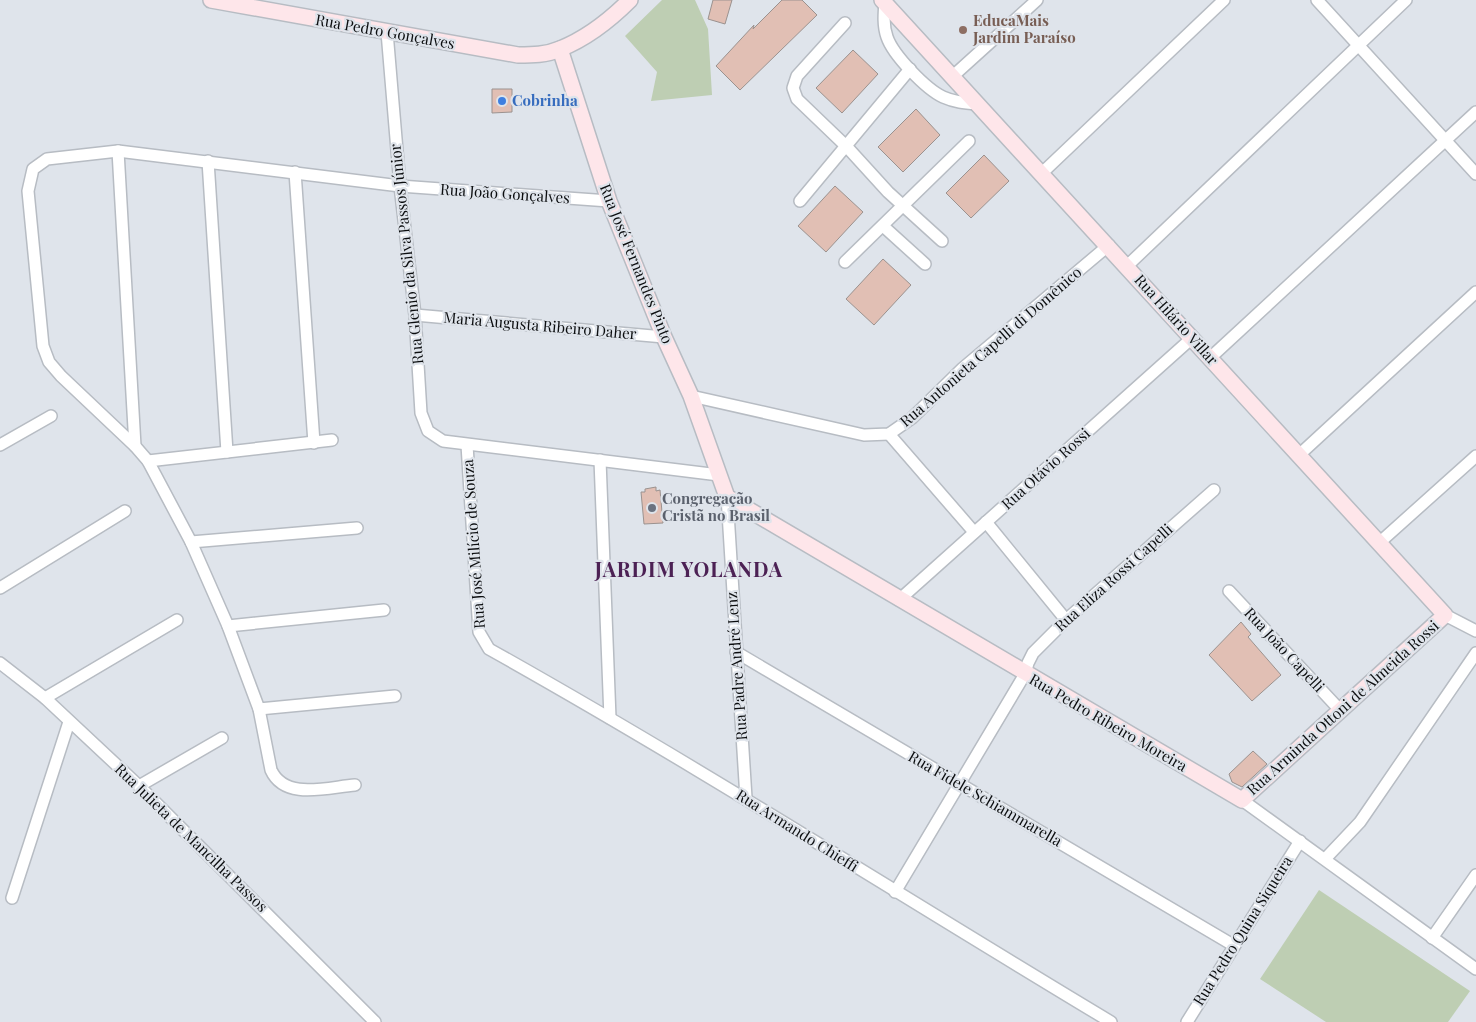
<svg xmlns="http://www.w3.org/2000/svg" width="1476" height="1022" font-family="'Playfair Display',serif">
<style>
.green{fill:#beceb3}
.building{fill:#e1bfb4;stroke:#9b928f}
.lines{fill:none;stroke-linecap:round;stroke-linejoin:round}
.street-casing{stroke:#b7bcc3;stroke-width:14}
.secondary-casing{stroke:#b7bcc3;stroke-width:18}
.street{stroke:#fff;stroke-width:11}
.secondary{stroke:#fee6ea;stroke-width:15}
.education-dot{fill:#8d6e63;stroke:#dfe4eb;stroke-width:2}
.shop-dot{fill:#3f7fe0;stroke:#dfe4eb;stroke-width:2}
.worship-dot{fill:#6b7280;stroke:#dfe4eb;stroke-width:2}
.labels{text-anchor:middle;stroke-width:4.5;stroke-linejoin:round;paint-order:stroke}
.education-label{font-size:15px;font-weight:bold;fill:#785e54;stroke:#dfe4eb;text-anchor:start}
.street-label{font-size:15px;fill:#0b0d0f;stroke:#dfe4eb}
.shop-label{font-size:15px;font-weight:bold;fill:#366cbe;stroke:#dfe4eb;text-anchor:start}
.worship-label{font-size:15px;font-weight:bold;fill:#5b616d;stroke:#dfe4eb;text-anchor:start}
.district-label{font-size:20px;font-weight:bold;letter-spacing:1px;fill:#4c2154;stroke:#dfe4eb}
</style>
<rect width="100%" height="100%" fill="#dfe4eb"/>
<!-- green -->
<g class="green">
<polygon points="662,0 695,0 708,29 712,95 651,101 657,72 625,36"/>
<polygon points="1319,890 1470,991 1448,1022 1326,1022 1260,979"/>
</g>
<!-- building -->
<g class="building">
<polygon points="713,0 732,0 725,24 708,19"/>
<polygon points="782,0 802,0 817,15 740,90 716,66 754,25 753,29"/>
<polygon points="853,50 878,74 842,113 816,88"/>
<polygon points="492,89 512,89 512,112 492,113"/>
<polygon points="916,109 940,135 903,172 878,147"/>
<polygon points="984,155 1009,181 971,218 946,193"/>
<polygon points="835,186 863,212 826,252 798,226"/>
<polygon points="883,259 911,285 874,325 846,299"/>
<polygon points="656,487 656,491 660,490 663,523 644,524 641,492 645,492 645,489"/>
<polygon points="1241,622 1251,634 1248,637 1281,675 1252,701 1209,655"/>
<polygon points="1253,751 1267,764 1242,787 1232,782 1229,774"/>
</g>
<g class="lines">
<!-- street casing -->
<g class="street-casing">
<g id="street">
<polyline points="1317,0 1476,174"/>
<path d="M 885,2 C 884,14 883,26 887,37 C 893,55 926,89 943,97 C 954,102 965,103 977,104"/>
<polyline points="845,23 797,76 793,88 797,99 847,147 888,192 942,241"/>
<polyline points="387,32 400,186 415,315 421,413 428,431 443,441 719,475"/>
<polyline points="953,76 1037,0"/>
<polyline points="118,151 135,446"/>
<polyline points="208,161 227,452"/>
<polyline points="295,172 314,443"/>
<polyline points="1042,173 1224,0"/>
<polyline points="800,201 910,69"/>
<polyline points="883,226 925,264"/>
<polyline points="845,262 969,141"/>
<polyline points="1127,266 1406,0"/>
<polyline points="415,315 664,337"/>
<polyline points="1210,358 1476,112"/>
<polyline points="691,396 864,435 889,434 912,418 963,368 1109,245"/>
<polyline points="889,434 974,532"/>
<polyline points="0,445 51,416"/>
<path d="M 467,445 L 479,632 L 489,649 C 700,767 904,898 1111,1022"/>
<polyline points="1299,455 1476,292"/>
<polyline points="600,460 610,718"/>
<polyline points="148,461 332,440"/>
<polyline points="727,497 746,798"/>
<polyline points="986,522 1066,620"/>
<polyline points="191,542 357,528"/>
<polyline points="1379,543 1476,456"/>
<polyline points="0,588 125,511"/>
<polyline points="1229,591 1339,709"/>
<polyline points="899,600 1192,338"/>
<polyline points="1445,615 1476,631"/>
<polyline points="228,626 384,610"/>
<polyline points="736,652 1233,945"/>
<polyline points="0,663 45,698 139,786 375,1022"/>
<polyline points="45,698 177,620"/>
<polyline points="259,709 395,696"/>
<path d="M 355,785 C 328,787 285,801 271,770 L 259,709 L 228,626 L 191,542 L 148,461 L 135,446 L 61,376 L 49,362 L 43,346 L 28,191 L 33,169 L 47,159 L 118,151 L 400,186 L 609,201"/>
<polyline points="139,786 222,738"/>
<polyline points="1242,800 1476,969"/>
<polyline points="1325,859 1360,822 1476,653"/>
<polyline points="895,892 1025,674 1028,663 1033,653 1066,620 1214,490"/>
<polyline points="12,898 69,722"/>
<polyline points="1432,938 1476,875"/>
<polyline points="1187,1022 1300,841"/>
</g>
</g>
<!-- secondary casing -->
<g class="secondary-casing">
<g id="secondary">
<path d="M 211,0 L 518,55 C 532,55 546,55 560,49 C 585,39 611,19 630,0"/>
<polyline points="560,49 609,201 664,337 691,396 727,497 1242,800 1445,615 882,0"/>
</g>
</g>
<!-- street -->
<use href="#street" class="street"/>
<!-- secondary -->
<use href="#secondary" class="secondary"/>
</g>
<!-- markers -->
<circle class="education-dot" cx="963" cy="30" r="5"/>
<circle class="shop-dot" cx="502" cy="101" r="5"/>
<circle class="worship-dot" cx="652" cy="508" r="5"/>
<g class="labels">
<!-- education labels -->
<g class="education-label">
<text x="973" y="26">EducaMais<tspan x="973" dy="17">Jardim Paraíso</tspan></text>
</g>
<!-- street labels -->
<g class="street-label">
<text transform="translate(385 32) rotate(10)" y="5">Rua Pedro Gonçalves</text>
<text transform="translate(505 194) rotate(4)" y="5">Rua João Gonçalves</text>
<text transform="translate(407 254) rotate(-96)" y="5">Rua Glenio da Silva Passos Júnior</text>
<text transform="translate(636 264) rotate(68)" y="5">Rua José Fernandes Pinto</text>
<text transform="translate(1176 320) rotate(48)" y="5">Rua Hilário Villar</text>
<text transform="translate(540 326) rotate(5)" y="5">Maria Augusta Ribeiro Daher</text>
<text transform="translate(991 347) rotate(-41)" y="5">Rua Antonieta Capelli di Domênico</text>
<text transform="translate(1046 469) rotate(-42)" y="5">Rua Otávio Rossi</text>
<text transform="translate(474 544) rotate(-94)" y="5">Rua José Milício de Souza</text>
<text transform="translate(1114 578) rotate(-42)" y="5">Rua Eliza Rossi Capelli</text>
<text transform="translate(1284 650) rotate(47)" y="5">Rua João Capelli</text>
<text transform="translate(737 666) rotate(-94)" y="5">Rua Padre André Lenz</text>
<text transform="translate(1343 708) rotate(-42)" y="5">Rua Arminda Ottoni de Almeida Rossi</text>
<text transform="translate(1108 723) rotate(30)" y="5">Rua Pedro Ribeiro Moreira</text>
<text transform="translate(985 799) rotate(30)" y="5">Rua Fidele Schiammarella</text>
<text transform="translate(797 831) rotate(32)" y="5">Rua Armando Chieffi</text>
<text transform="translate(191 838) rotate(44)" y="5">Rua Julieta de Mancilha Passos</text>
<text transform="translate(1243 931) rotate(-58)" y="5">Rua Pedro Quina Siqueira</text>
</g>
<!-- shop labels -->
<g class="shop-label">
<text x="512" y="106">Cobrinha</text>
</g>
<!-- worship labels -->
<g class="worship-label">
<text x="662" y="504">Congregação<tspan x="662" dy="17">Cristã no Brasil</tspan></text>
</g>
<!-- district labels -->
<g class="district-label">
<text x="689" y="577">JARDIM YOLANDA</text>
</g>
</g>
</svg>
